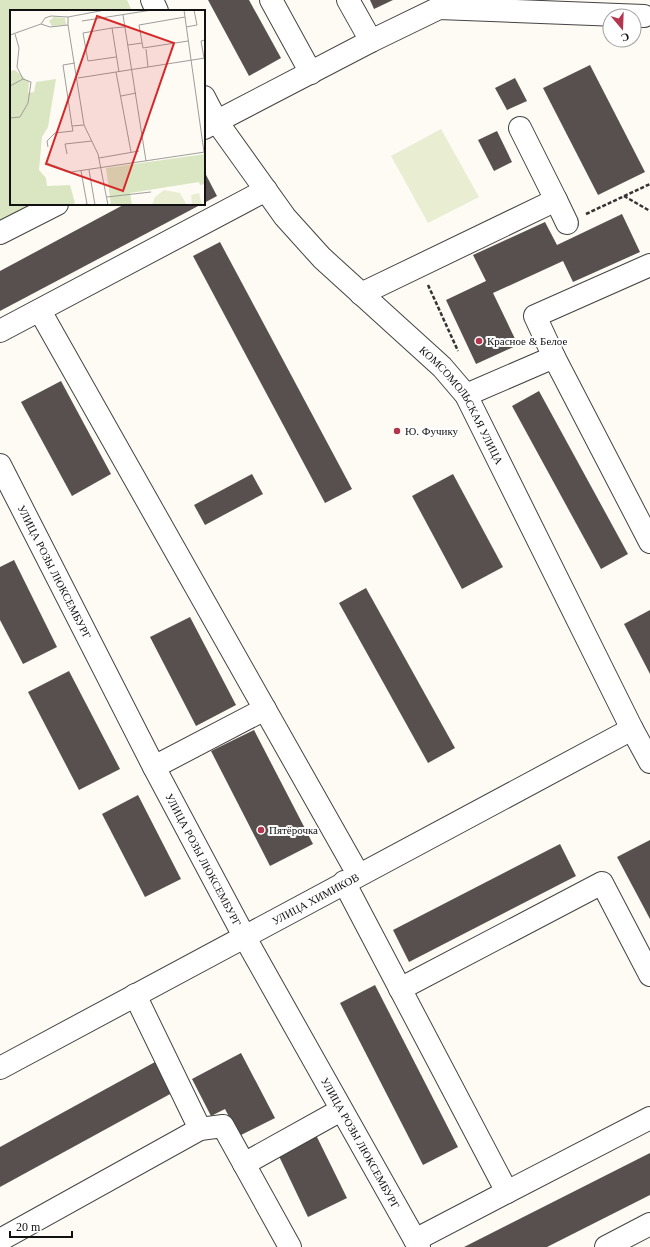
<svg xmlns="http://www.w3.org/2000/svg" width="650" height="1247" font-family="Georgia,serif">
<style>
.green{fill:#dae6c1}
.pitch{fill:#e9eed2}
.building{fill:#58504e}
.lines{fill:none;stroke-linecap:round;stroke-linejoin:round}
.minor-casing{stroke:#444;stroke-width:24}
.path{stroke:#333;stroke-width:2.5;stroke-dasharray:4 2;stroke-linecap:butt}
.minor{stroke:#fff;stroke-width:22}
.poi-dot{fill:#b3364e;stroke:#fff;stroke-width:1.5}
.labels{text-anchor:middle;stroke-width:4;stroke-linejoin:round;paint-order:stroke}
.poi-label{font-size:11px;fill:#111;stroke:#fff;text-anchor:start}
.street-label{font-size:11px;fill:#111;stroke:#fff}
.inset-road{fill:none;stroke:#9f9d9a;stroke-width:1}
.view{fill:#d62828;fill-opacity:0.15;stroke:#d62828;stroke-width:2}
.inset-edge{fill:none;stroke:#111;stroke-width:2}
</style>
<rect width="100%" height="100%" fill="#fefbf5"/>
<!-- green -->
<polygon class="green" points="0,0 127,0 132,11 11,11 11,204 33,204 0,221"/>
<!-- pitch -->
<polygon class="pitch" points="441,129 479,197 428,223 391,156"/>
<!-- building -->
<g class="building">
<polygon points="208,0 249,0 281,58 249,76"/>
<polygon points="370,0 393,0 374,9"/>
<polygon points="590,65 645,172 598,195 543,88"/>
<polygon points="515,78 527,101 507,110 495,88"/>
<polygon points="497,131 512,162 494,171 478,140"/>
<polygon points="204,171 217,196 204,203"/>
<polygon points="125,204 202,204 0,311 0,271"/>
<polygon points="622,214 640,252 573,282 563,261 493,293 518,345 476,364 446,300 486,281 473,255 545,222 557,245"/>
<polygon points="220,242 352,489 325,503 193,256"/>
<polygon points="61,381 111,474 72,496 21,402"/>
<polygon points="539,391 628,554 601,569 512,406"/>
<polygon points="252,474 263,494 205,525 194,505"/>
<polygon points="453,474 503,567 462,589 412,496"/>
<polygon points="14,560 57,647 23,664 0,620 0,567"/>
<polygon points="366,588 455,748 428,763 339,603"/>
<polygon points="650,610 650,674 624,624"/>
<polygon points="190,617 236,705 196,726 150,637"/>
<polygon points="69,671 120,769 79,790 28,692"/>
<polygon points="254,730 313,844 270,866 211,751"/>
<polygon points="138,795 181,879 145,897 102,814"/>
<polygon points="650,840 650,919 617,857"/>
<polygon points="560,844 576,876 409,962 393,930"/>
<polygon points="375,985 458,1147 423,1165 340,1003"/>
<polygon points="241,1053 275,1118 239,1136 225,1109 211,1116 192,1079"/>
<polygon points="155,1062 172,1093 0,1187 0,1147"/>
<polygon points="315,1133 347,1198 308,1217 277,1152"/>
<polygon points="650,1153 650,1195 547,1247 464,1247"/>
</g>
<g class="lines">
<!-- minor casing -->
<g class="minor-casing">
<g id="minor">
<polyline points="152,0 157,11"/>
<polyline points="271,0 311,73"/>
<polyline points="348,0 371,41"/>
<path id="s1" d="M 204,97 L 217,122 L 285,217 L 322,258 L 442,367 L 466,395 L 632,729 L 650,762"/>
<polyline points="204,128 371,41 439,8 644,16"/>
<polyline points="556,200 567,223"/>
<polyline points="0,233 57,204"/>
<polyline points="361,294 556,200 520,128"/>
<polyline points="40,311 358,874"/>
<polyline points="0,331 266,190"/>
<polyline points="554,357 535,316 650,265"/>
<polyline points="466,395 554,357 650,542"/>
<path id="s2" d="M 0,465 L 154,767 L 244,936 L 419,1247"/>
<polyline points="154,767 265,709"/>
<polyline points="344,882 507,1192 650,1118"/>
<polyline points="400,989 602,883 650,975"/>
<polyline points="135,995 200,1129"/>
<path id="s3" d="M 0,1068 L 632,729"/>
<polyline points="244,1164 341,1110"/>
<polyline points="0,1240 200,1129 223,1126 290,1247"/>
<polyline points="415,1240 507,1192"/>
<polyline points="606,1247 650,1224"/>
</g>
</g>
<!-- path -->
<g class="path">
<polyline points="624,196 650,211"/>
<polyline points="586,214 650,184"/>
<polyline points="428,285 458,351"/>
</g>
<!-- minor -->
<use href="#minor" class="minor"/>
</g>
<!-- markers -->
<g class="poi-dot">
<circle cx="479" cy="341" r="4"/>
<circle cx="397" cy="431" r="4"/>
<circle cx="261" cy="830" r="4"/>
</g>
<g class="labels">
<!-- poi labels -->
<g class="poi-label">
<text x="487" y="345">Красное &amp; Белое</text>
<text x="405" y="435">Ю. Фучику</text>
<text x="269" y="834">Пятёрочка</text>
</g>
<!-- street labels -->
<g class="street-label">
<text dy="4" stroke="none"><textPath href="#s1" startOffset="405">КОМСОМОЛЬСКАЯ УЛИЦА</textPath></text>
<text dy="4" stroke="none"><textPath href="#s2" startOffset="120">УЛИЦА РОЗЫ ЛЮКСЕМБУРГ</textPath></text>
<text dy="4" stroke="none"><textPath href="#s2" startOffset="444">УЛИЦА РОЗЫ ЛЮКСЕМБУРГ</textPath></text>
<text dy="4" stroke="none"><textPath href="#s3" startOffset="358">УЛИЦА ХИМИКОВ</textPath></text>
<text dy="4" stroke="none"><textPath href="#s2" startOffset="768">УЛИЦА РОЗЫ ЛЮКСЕМБУРГ</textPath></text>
</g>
</g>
<!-- overview -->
<g transform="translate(10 10)">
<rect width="195" height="195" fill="#fefbf5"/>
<path d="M 44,7 L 55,8 L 56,15 L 42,16 L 39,11 ZM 5,60 L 19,72 L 18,83 L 24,82 L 26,72 L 46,69 L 38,117 L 32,127 L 29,160 L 36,168 L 37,176 L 60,175 L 65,193 L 61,195 L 0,195 L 0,61 ZM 195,144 L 195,174 L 190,175 L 189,172 L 120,183 L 122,195 L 101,195 L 96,158 Z" fill="#dae6c1"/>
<path d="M 154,180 L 170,183 L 177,195 L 142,195 L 145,187 ZM 189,183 L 192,195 L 182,195 L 181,185 Z" fill="#e9eed2"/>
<path class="inset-road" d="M 174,0 L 194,142M 113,5 L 136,151M 41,6 L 58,7 L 58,15 L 40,17 L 31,14 L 35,8 ZM 58,7 L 95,0M 175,7 L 129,15 L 133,38 L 178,31M 72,11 L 142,0M 58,15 L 74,115 L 88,144 L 98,195M 176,17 L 187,15 L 184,0M 102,18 L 115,17M 0,25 L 31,14M 118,35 L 132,33M 136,39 L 138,57M 106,47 L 78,51 L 73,23 L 102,18 L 109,62M 194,48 L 191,31 L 195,30M 65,53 L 53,55 L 62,116 L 74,115M 106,62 L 121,142M 68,68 L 195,48M 0,76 L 13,69 L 7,57 L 9,38 L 5,24M 111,86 L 126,83M 0,108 L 10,107 L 18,93 L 21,72 L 13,69M 38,137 L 37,131 L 45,123 L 63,121 L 62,116M 57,144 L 55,134 L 82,131M 89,148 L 129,141M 37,153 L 61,162 L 195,142M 79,160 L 85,195M 71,161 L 77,194 L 72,195M 97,187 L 141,182"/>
<path class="view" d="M 87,6 L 164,33 L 113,181 L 36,154 Z"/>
<rect width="195" height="195" class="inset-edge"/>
</g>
<!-- north arrow -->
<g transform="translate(622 28) rotate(161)"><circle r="19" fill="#ffffff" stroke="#a0a0a0"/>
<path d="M0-3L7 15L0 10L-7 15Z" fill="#b3364e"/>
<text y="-6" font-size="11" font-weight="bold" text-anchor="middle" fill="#111111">С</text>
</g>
<!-- scale -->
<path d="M10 1231v6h62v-6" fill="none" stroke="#111111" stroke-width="2"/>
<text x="16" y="1231" font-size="12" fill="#111111" stroke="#ffffff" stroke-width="3" paint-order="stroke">20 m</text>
</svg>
